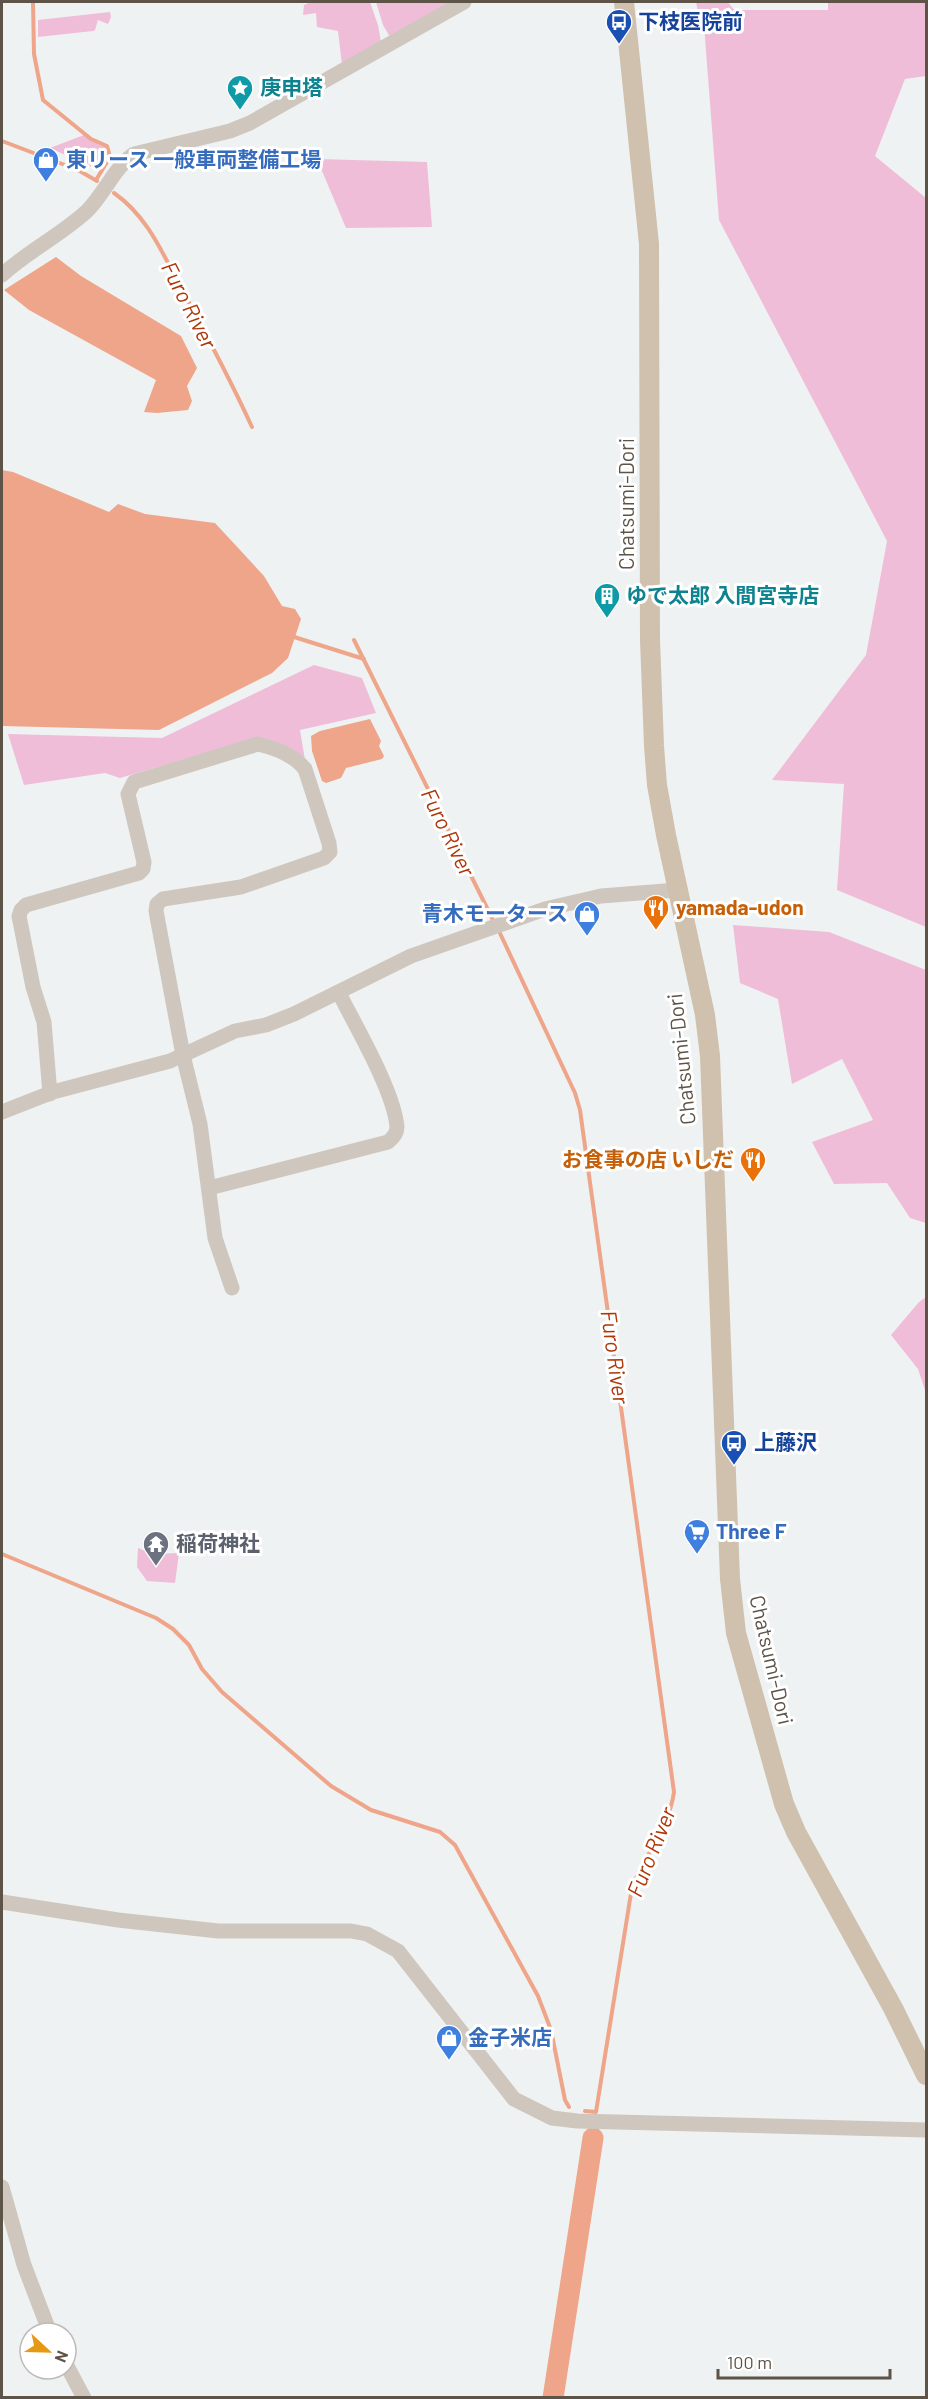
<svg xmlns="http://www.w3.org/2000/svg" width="928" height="2399" font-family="Barlow,'Noto Sans JP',sans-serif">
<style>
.green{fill:#f0bdd9}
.water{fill:#eea589}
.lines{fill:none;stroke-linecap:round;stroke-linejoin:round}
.stream{stroke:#eea589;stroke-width:4}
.river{stroke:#eea589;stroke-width:21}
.minor{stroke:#cfc7bd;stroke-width:15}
.major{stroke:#cfc1ae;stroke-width:20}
.labels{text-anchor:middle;stroke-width:6;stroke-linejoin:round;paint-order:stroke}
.transit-label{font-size:21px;font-weight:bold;fill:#164399;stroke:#fff;text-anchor:start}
.culture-label{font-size:21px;font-weight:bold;fill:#0d838f;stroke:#fff;text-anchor:start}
.shop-label{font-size:21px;font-weight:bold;fill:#366cbe;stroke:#fff;text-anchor:start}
.street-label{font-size:21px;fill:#5d5347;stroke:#fff}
.food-label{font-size:21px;font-weight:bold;fill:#c56008;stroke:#fff;text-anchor:start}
.worship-label{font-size:21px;font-weight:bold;fill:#5b616d;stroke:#fff;text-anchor:start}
.water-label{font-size:22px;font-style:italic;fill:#ae3709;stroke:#fff}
</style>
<rect width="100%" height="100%" fill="#eff2f2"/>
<!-- green -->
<g class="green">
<polygon points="311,2 370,2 378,25 381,42 342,65 338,31 317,27 316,13 303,15 304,5"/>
<polygon points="376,2 455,2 390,37 383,25"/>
<polygon points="696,2 728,2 734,10 828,10 828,2 926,2 926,76 905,79 875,156 926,198 926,927 837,890 844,784 772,780 866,655 887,541 719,220 703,12 698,12"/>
<polygon points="110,12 111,17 108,24 98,20 95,30 93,31 38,37 38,20"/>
<polygon points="84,135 106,147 109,157 100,171 50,148"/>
<polygon points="317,159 427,162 432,227 346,228"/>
<polygon points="314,665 362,678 376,713 300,730 305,760 277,743 260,737 120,778 105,773 24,785 8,734 162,738"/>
<polygon points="733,925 829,932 926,970 926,1223 910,1218 887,1183 834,1184 812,1142 873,1120 842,1059 792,1084 778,999 740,983"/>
<polygon points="926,1297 926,1393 918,1369 891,1335 919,1302"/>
<polygon points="138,1548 153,1554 179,1553 175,1583 147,1581 137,1567"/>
</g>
<!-- water -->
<g class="water">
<polygon points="56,257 81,276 181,336 197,368 187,386 192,401 188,410 157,413 144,412 156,380 29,310 4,290"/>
<polygon points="2,470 13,472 109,512 118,504 145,514 215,523 264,576 282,606 295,609 301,619 288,658 272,673 159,730 2,726"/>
<polygon points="370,719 381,741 379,746 384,756 382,759 346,768 341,778 326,783 322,781 312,751 311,736 320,731"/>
</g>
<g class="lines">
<!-- stream -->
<g class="stream">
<polyline points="33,2 34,54 43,100 91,139 107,146 110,157 96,180"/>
<polyline points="2,141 78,170 97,181"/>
<path d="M 114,193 C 147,216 162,252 180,286 C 205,332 230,379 252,427"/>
<polyline points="291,636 364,659"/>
<polyline points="354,640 494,922"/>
<path d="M 498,929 L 575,1093 L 580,1110 L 674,1792 C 669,1828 645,1855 632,1887 L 596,2112 L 585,2111"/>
<polyline points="2,1554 156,1618 173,1629 189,1645 202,1669 222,1692 331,1786 371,1810 440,1832 455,1845 538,1996 551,2030 565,2100 569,2107"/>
</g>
<!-- river -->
<polyline class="river" points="553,2398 593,2138"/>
<!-- minor -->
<g class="minor">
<path d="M 2,275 C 28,251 61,235 87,211 C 105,193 114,168 134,154 L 230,131 L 250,123 L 464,2"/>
<path d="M 50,1094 L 44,1022 L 33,987 L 19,916 L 21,910 L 26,905 L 139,873 L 143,869 L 144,862 L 128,794 L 134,782 L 258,744 C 275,748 294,755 305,769 L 329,843 L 330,852 L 324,858 L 241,887 L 163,899 L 157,904 L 156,911 L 183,1055 L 200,1124 L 215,1238 L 232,1288"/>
<polyline points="2,1112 53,1092 170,1061 235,1031 266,1025 294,1014 411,956 545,909 601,896 678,890"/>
<path d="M 209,1188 L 388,1142 C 393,1138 397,1134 397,1127 C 394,1091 356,1027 339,993"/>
<polyline points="2,1902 118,1920 218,1931 351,1931 367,1934 398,1951 514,2099 552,2118 577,2121 926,2130"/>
<polyline points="2,2187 24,2265 50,2333"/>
<polyline points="66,2364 84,2398"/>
</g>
<!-- major -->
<polyline class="major" points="624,2 649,244 650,640 654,746 657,785 666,835 705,1015 710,1056 730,1579 736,1633 784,1804 796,1832 893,2008 926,2075"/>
</g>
<!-- icons -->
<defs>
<g id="bus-pin" transform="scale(1.35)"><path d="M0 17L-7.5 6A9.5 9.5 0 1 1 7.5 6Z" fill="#1a4fb4" stroke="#fff"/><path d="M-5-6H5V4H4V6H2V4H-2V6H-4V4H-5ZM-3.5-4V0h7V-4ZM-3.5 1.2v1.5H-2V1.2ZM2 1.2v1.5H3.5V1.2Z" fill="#fff"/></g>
<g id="sight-pin" transform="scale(1.35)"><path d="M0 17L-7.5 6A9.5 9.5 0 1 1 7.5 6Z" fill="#0f9aa8" stroke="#fff"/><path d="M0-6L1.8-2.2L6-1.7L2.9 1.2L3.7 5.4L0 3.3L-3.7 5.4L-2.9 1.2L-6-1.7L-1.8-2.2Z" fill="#fff"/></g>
<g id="shop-pin" transform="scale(1.35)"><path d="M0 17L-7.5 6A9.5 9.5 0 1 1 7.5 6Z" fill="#3f7fe0" stroke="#fff"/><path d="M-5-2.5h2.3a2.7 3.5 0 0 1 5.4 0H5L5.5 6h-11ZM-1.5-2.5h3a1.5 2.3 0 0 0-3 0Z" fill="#fff"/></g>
<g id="building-pin" transform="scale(1.35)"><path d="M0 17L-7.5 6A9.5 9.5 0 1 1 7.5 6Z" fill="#0f9aa8" stroke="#fff"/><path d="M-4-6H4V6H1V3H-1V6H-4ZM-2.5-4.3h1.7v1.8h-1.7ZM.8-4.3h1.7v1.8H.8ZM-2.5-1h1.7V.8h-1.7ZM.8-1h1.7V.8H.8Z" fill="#fff"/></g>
<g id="restaurant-pin" transform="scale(1.35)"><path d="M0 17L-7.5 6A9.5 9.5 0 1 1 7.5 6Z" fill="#e8710a" stroke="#fff"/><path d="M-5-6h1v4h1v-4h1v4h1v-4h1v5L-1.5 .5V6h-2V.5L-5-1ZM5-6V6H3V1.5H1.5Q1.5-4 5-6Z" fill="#fff"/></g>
<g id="supermarket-pin" transform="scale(1.35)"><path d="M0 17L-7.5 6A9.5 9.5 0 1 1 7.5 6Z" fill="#3f7fe0" stroke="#fff"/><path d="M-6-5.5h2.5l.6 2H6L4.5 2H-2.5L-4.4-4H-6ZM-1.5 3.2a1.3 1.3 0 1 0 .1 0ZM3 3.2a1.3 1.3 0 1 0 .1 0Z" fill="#fff"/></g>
<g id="temple-pin" transform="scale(1.35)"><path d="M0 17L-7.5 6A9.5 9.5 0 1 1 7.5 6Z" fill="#6b7280" stroke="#fff"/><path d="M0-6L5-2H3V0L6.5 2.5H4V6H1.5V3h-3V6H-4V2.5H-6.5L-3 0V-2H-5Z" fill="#fff"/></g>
</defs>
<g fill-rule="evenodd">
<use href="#bus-pin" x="619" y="22"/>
<use href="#sight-pin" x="240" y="88"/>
<use href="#shop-pin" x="46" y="160"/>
<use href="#building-pin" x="607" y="596"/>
<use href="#restaurant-pin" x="656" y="908"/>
<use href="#shop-pin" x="587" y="914"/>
<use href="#restaurant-pin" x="753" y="1160"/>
<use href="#bus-pin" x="734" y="1443"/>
<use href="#supermarket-pin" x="697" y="1532"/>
<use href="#temple-pin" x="156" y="1544"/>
<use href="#shop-pin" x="449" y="2038"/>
</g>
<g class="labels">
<!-- transit labels -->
<g class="transit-label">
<text x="638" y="29">下枝医院前</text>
<text x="754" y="1450">上藤沢</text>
</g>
<!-- culture labels -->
<g class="culture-label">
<text x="260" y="95">庚申塔</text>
<text x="626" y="603">ゆで太郎 入間宮寺店</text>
</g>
<!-- shop labels -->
<g class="shop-label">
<text x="66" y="167">東リース 一般車両整備工場</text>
<text x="568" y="921" text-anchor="end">青木モータース</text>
<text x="716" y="1539">Three F</text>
<text x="468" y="2045">金子米店</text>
</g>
<!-- street labels -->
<g class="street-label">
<text transform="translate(627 504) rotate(-90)" y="7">Chatsumi-Dori</text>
<text transform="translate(682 1059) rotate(-96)" y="7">Chatsumi-Dori</text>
<text transform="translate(771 1660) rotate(77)" y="7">Chatsumi-Dori</text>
</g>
<!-- food labels -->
<g class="food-label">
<text x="676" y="915">yamada-udon</text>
<text x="734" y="1167" text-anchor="end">お食事の店 いしだ</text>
</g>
<!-- worship labels -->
<g class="worship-label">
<text x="176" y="1551">稲荷神社</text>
</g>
<!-- water labels -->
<g class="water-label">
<text transform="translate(189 305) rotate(63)" y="8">Furo River</text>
<text transform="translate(448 832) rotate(64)" y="8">Furo River</text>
<text transform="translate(615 1357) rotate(82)" y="8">Furo River</text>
<text transform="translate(651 1852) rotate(-68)" y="8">Furo River</text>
</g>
</g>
<!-- border -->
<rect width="928" height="2399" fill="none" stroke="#5d5347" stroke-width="6"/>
<!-- north arrow -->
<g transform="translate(48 2351) rotate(112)"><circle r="28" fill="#ffffff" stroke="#bebab5" stroke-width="1.5"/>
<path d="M0-4.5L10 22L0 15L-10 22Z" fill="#e69915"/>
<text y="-9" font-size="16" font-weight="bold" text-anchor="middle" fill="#5d5347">N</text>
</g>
<!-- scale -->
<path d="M718 2369v9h172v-9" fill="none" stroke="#5d5347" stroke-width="3"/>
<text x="727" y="2369" font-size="18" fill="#5d5347" stroke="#ffffff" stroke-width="4.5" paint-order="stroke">100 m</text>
</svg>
